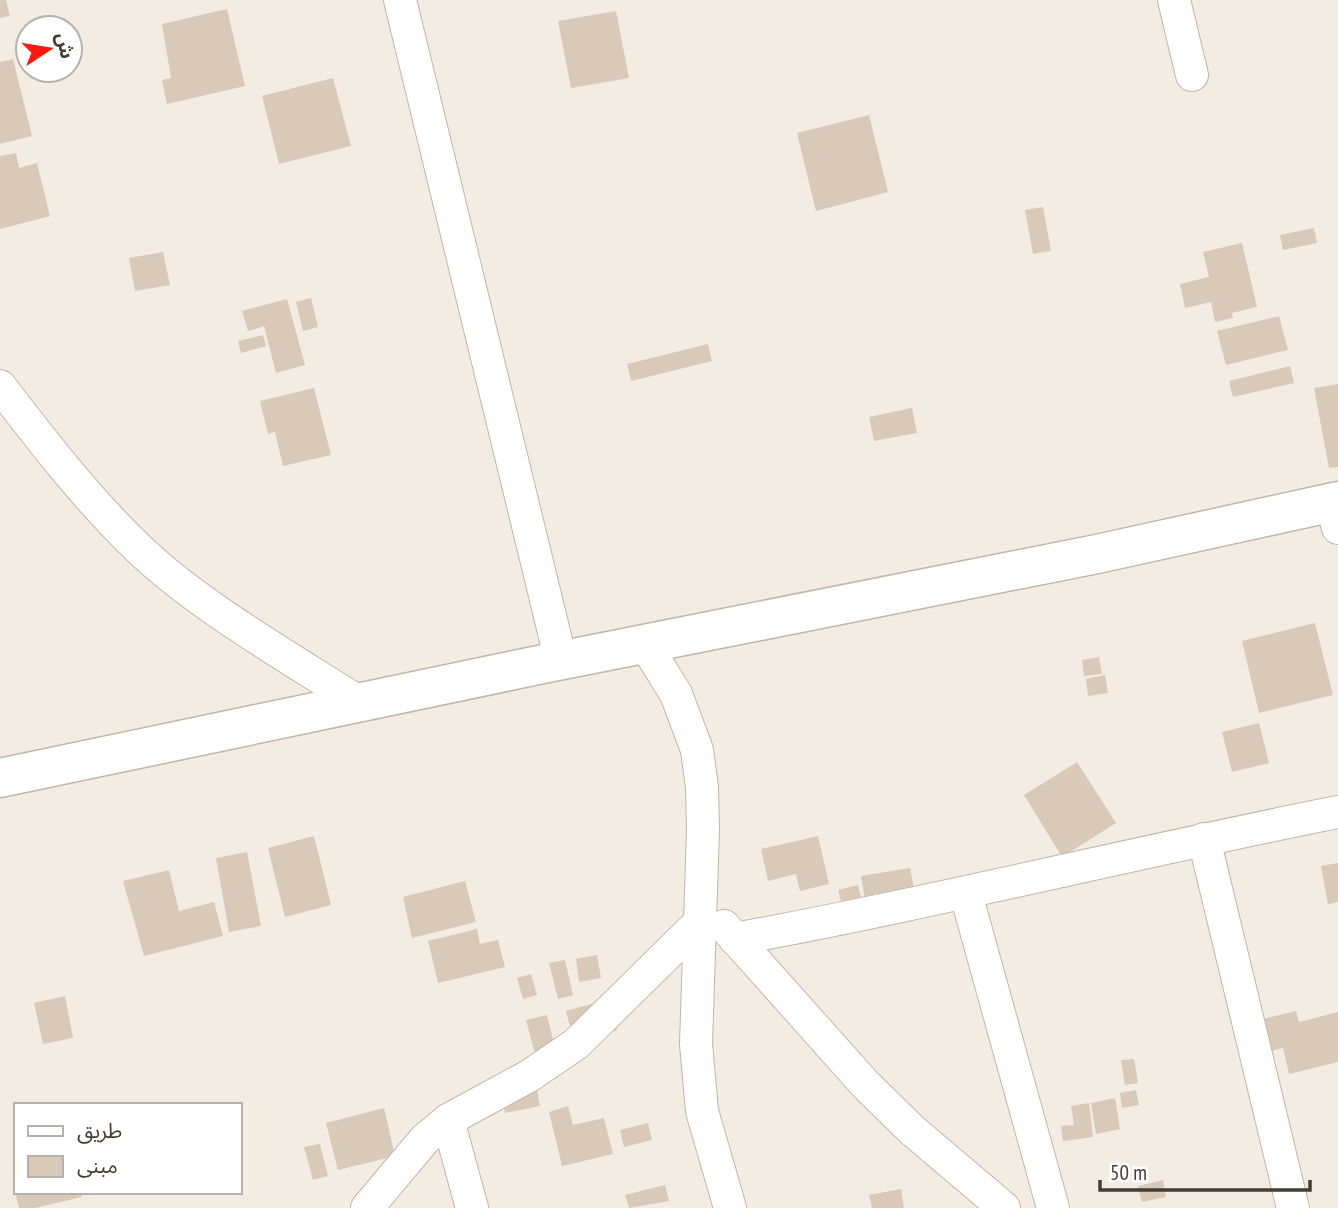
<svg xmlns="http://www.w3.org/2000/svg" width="1338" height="1208" font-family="'PT Sans Narrow','Noto Sans Arabic',sans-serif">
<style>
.building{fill:#d9c9b9}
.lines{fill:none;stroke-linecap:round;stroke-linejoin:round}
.minor-casing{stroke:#c2b6a7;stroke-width:34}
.tertiary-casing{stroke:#c2b6a7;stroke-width:41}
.minor{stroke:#fff;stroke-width:32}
.tertiary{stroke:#fff;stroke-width:38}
</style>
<rect width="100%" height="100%" fill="#f3ece2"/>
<!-- building -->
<g class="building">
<polygon points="0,0 6,0 10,16 0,18"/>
<polygon points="227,9 245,86 167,104 162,80 171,78 162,24"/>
<polygon points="616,11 629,78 571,88 558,21"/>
<polygon points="13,59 32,136 0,144 0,62"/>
<polygon points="333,78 351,146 279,164 262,96"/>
<polygon points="869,115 888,192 816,211 797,133"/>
<polygon points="16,153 19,168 37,163 50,216 0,229 0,156"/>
<polygon points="1043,207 1051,251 1033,254 1025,210"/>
<polygon points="1314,228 1317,243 1283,250 1280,235"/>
<polygon points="1242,243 1257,307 1232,313 1233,318 1215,322 1211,302 1185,308 1180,284 1209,277 1203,252"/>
<polygon points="163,252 170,285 135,291 129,258"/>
<polygon points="311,298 318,327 303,331 296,302"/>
<polygon points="287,299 305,365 276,373 264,326 248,331 242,311"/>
<polygon points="1279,316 1288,350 1226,365 1217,331"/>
<polygon points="263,335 266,346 241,353 238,341"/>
<polygon points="708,344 712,361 631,381 627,364"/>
<polygon points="1290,366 1294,383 1233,397 1229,381"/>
<polygon points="1338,384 1338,467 1329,468 1314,388"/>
<polygon points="314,388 331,455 283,466 275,432 268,434 260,401"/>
<polygon points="912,408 917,433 874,441 869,417"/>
<polygon points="1315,623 1333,695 1259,713 1242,641"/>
<polygon points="1099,657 1102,674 1084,676 1082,660"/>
<polygon points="1105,675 1108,693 1088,696 1086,679"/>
<polygon points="1259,723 1269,763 1232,772 1222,732"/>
<polygon points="1077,762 1116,823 1062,857 1024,795"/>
<polygon points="314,836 331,905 285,917 268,848"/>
<polygon points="818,836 829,884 800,891 796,874 768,881 761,849"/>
<polygon points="247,852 261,926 229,932 216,858"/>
<polygon points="1338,863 1338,902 1328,904 1321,866"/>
<polygon points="910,868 917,904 867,912 861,876"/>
<polygon points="169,870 179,911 214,902 223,936 144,956 123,881"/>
<polygon points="465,881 476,922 412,938 403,897"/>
<polygon points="858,885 868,925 848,930 838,890"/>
<polygon points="477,929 480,944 498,940 505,967 438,983 428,941"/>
<polygon points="597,955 601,978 579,982 576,959"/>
<polygon points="565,960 573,995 558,999 549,963"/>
<polygon points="531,974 537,995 523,999 517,978"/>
<polygon points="65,996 73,1038 43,1044 34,1003"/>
<polygon points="609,999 617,1030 574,1042 566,1011"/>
<polygon points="1296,1011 1299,1022 1338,1012 1338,1062 1289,1074 1283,1048 1271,1051 1263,1019"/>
<polygon points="547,1015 557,1056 537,1061 526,1020"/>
<polygon points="1134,1059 1138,1083 1125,1085 1121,1060"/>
<polygon points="534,1074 540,1106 505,1113 498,1081"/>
<polygon points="1136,1090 1139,1105 1122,1108 1120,1093"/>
<polygon points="1115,1098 1120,1129 1096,1134 1091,1103"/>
<polygon points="1089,1103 1093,1137 1063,1141 1061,1126 1074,1125 1071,1106"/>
<polygon points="568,1106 573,1125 604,1118 613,1154 562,1166 549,1112"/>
<polygon points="384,1108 395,1156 338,1170 326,1123"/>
<polygon points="648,1123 652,1140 624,1147 620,1130"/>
<polygon points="320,1144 328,1176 313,1180 304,1147"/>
<polygon points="1163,1180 1166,1197 1142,1202 1138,1186"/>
<polygon points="665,1185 669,1201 629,1208 625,1195"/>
<polygon points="901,1189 904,1208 872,1208 869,1195"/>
<polygon points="15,1192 81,1192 82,1197 35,1208 19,1208"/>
</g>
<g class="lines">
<!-- minor casing -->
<g class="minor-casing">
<g id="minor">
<polyline points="400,0 561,661"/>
<polyline points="1174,0 1192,75"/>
<path d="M 0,386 C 43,442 87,499 138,548 C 197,605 290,658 360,703"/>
<polyline points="1331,502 1338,528"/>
<polyline points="645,644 676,694 697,750 702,787 703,830 696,1044 702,1111 730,1208"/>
<polyline points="1204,839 1293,1208"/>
<polyline points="966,894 1053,1208"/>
<polyline points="724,926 866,1085 912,1130 1004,1208"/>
<path d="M 735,939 C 937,902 1136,852 1338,812"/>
<polyline points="448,1120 472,1208"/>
<polyline points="367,1208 425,1139 448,1120 529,1076 576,1044 700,922"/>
</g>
</g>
<!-- tertiary casing -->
<g class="tertiary-casing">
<polyline id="tertiary" points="0,778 543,664 1097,554 1338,501"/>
</g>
<!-- minor -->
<use href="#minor" class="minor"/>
<!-- tertiary -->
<use href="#tertiary" class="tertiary"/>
</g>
<!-- legend -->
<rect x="14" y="1103" width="228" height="91" fill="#ffffff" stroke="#b5b1ad" stroke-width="2"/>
<rect x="28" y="1126" width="35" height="10" fill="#ffffff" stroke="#b5b1ad" stroke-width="2"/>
<text x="77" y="1138" font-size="21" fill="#453c32">طريق</text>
<rect x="28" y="1156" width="35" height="21" fill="#d9c9b9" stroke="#b5b1ad" stroke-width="2"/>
<text x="77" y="1173" font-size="21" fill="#453c32">مبنى</text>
<!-- north arrow -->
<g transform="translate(49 49) rotate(78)"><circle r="33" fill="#ffffff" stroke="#b5b1ad" stroke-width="2"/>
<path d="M0-5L12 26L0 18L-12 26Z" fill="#ff1a0d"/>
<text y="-10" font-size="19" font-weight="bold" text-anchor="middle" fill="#453c32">ش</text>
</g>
<!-- scale -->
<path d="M1100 1180v10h210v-10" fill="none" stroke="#453c32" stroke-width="3.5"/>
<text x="1110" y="1180" font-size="21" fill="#453c32" stroke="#ffffff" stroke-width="5" paint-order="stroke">50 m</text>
</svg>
